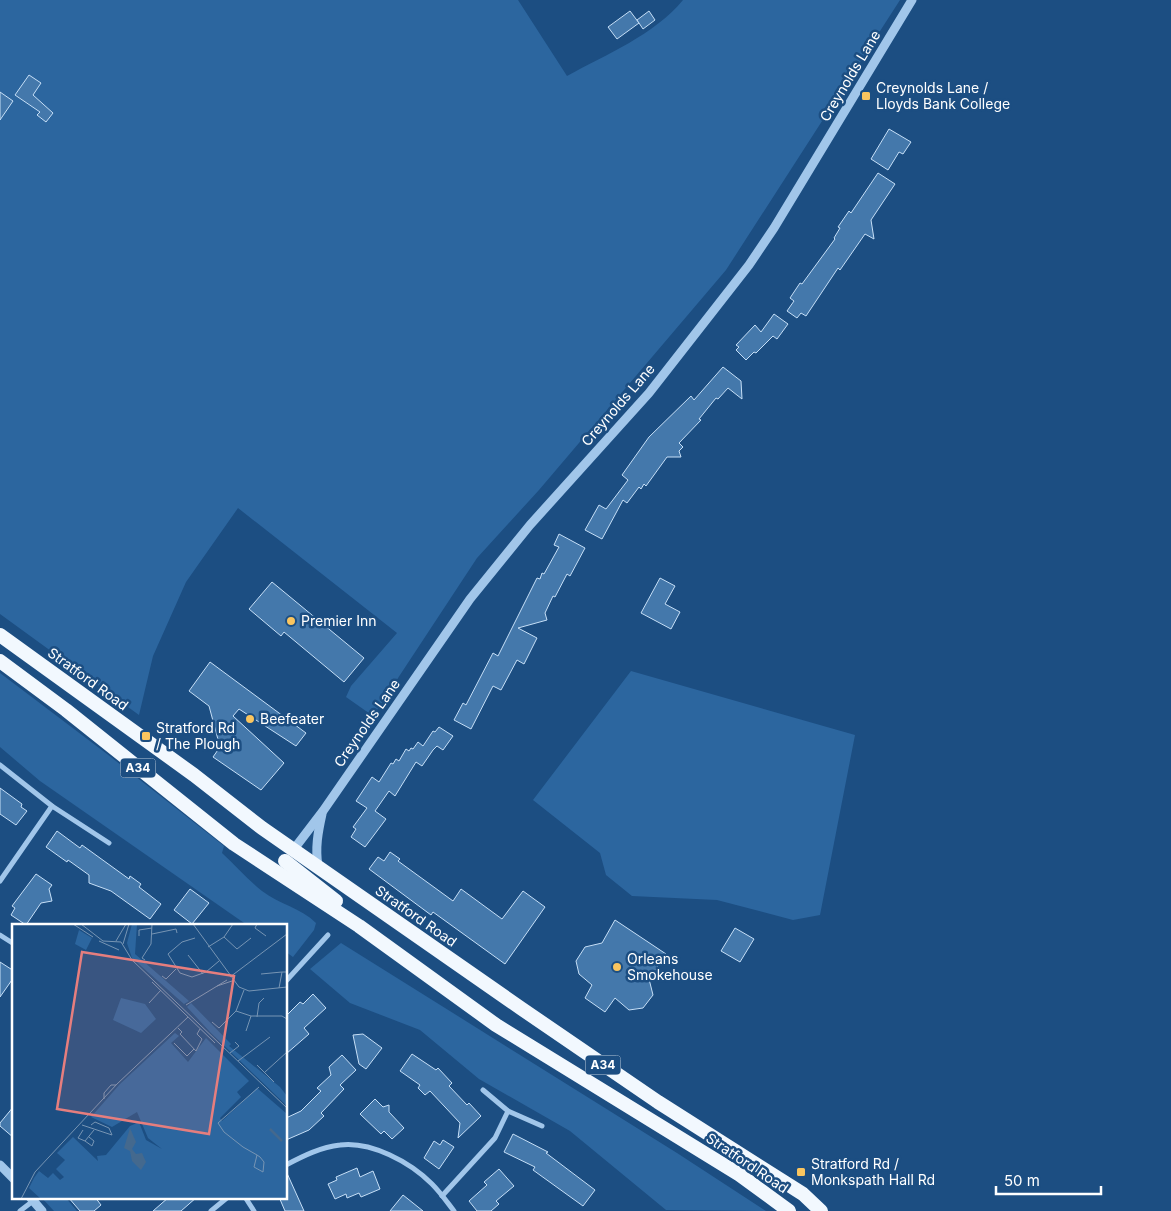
<svg xmlns="http://www.w3.org/2000/svg" width="1171" height="1211" font-family="Inter,sans-serif">
<style>
.green{fill:#2c669f}
.building{fill:#4478ab;stroke:#c6dff7}
.lines{fill:none;stroke-linecap:round;stroke-linejoin:round}
.minor{stroke:#a1c6ea;stroke-width:5}
.tertiary{stroke:#a1c6ea;stroke-width:9}
.trunk{stroke:#f2f8fe;stroke-width:14}
.poi-dot{fill:#fac55f;stroke:#1c4e82;stroke-width:2}
.labels{text-anchor:middle;stroke-width:5;stroke-linejoin:round;paint-order:stroke}
.shield{fill:#1c4e82;stroke:#bbcada;stroke-width:1}
.shield-label{font-size:12px;font-weight:bold;fill:#fff}
.street-label{font-size:14px;fill:#fff;stroke:#1c4e82}
.poi-label{font-size:14px;fill:#fff;stroke:#1c4e82;text-anchor:start}
.inset-river{fill:none;stroke:#44698e;stroke-width:2.5}
.inset-road{fill:none;stroke:#7795b4;stroke-width:1}
.view{fill:#e67e7e;fill-opacity:0.15;stroke:#e67e7e;stroke-width:2.5}
.inset-edge{fill:none;stroke:#fff;stroke-width:2.5}
</style>
<rect width="100%" height="100%" fill="#1c4e82"/>
<!-- green -->
<g class="green">
<path d="M 0,0 L 518,0 L 567,76 C 607,54 654,35 683,0 L 900,0 L 726,270 L 539,490 L 477,558 L 373,716 L 346,697 L 351,686 L 397,633 L 238,508 L 186,582 L 153,656 L 139,715 L 0,614 Z"/>
<polygon points="631,671 855,735 820,915 793,920 717,900 632,896 606,875 600,853 533,800"/>
<path d="M 0,673 L 107,754 L 224,846 L 222,853 C 235,865 248,880 262,891 C 279,904 301,908 316,923 L 314,930 L 293,957 L 286,952 L 286,925 L 247,925 L 40,781 L 0,747 Z"/>
<polygon points="341,943 677,1153 766,1211 666,1210 570,1131 479,1079 420,1030 350,1003 310,969"/>
<polygon points="41,1197 65,1197 77,1211 54,1211"/>
</g>
<!-- building -->
<g class="building">
<polygon points="630,11 639,23 617,39 608,27"/>
<polygon points="649,11 655,20 643,29 637,20"/>
<polygon points="29,75 41,83 33,95 53,113 46,122 37,115 40,112 15,95"/>
<polygon points="0,92 13,101 0,120"/>
<polygon points="889,129 911,142 903,154 899,152 888,170 871,159"/>
<polygon points="878,173 895,184 871,220 874,239 865,234 840,270 838,268 806,316 801,313 797,318 787,311 794,301 790,298 800,283 802,284 835,239 834,238 840,228 838,227 849,211 851,213"/>
<polygon points="774,314 788,324 777,339 773,336 756,353 754,352 746,360 736,350 739,347 736,345 755,325 761,332"/>
<polygon points="723,367 741,381 742,399 728,388 718,399 716,398 699,419 701,420 679,443 683,447 679,451 681,457 667,457 646,486 644,484 641,489 639,487 627,503 623,500 602,539 585,530 599,505 606,509 628,480 622,475 649,437 691,396 694,400"/>
<polygon points="559,534 585,548 570,576 567,574 555,597 553,596 545,613 547,620 518,628 537,638 524,664 517,660 501,690 493,686 471,729 454,720 463,703 466,705 493,653 498,656 537,578 540,579 542,573 544,574 559,547 554,545"/>
<polygon points="660,578 675,586 665,604 680,612 671,629 641,613"/>
<polygon points="272,582 364,658 344,682 284,632 281,636 249,609"/>
<polygon points="210,662 306,733 296,746 239,709 233,716 284,763 261,790 213,757 220,747 209,706 189,691"/>
<polygon points="439,727 453,736 443,750 437,746 433,750 422,766 416,762 395,796 389,791 375,811 386,819 365,847 351,837 356,829 353,827 367,808 356,801 372,777 379,782 391,763 393,764 396,759 399,761 406,749 409,751 411,748 413,749 418,742 423,746 433,731 435,732"/>
<polygon points="0,788 22,804 21,807 27,811 16,825 0,814"/>
<polygon points="57,831 80,848 82,845 129,879 130,876 141,884 139,887 161,904 150,919 111,891 89,883 89,875 68,860 67,862 46,847"/>
<polygon points="390,852 400,859 398,861 453,901 461,889 502,919 523,891 545,907 505,964 433,912 431,915 369,869 378,857 384,861"/>
<polygon points="36,874 52,885 49,889 52,901 41,903 26,925 11,915 15,908 12,906"/>
<polygon points="190,889 209,903 192,924 174,910"/>
<polygon points="615,920 666,954 649,979 653,995 643,1008 629,1010 615,998 605,1012 585,998 592,985 579,974 576,961 585,947 602,943"/>
<polygon points="735,928 754,939 740,962 721,951"/>
<polygon points="0,962 14,971 14,977 0,997"/>
<polygon points="313,994 326,1008 304,1028 309,1034 286,1054 286,1016 300,1002 303,1004"/>
<polygon points="363,1034 382,1048 366,1069 359,1064 353,1035"/>
<polygon points="412,1054 436,1070 438,1068 452,1083 449,1086 467,1105 469,1103 481,1116 458,1138 460,1123 430,1091 425,1095 418,1088 420,1085 400,1071"/>
<polygon points="342,1055 356,1070 340,1085 344,1089 321,1113 324,1116 309,1130 286,1140 286,1118 301,1111 321,1091 317,1088 331,1075 329,1067"/>
<polygon points="375,1099 383,1107 389,1105 389,1112 404,1128 392,1139 384,1131 381,1134 360,1114"/>
<polygon points="14,1106 14,1138 0,1126 0,1123"/>
<polygon points="513,1134 548,1152 546,1153 595,1190 583,1206 533,1170 535,1167 504,1152"/>
<polygon points="443,1140 454,1147 439,1169 424,1158 434,1141 440,1145"/>
<polygon points="357,1168 360,1177 373,1171 380,1189 361,1197 359,1193 347,1198 346,1194 335,1199 328,1184 337,1180 336,1177"/>
<polygon points="499,1169 514,1186 496,1201 499,1204 491,1211 477,1211 469,1201 487,1185 484,1182"/>
<polygon points="286,1171 304,1211 285,1211 279,1197 286,1197"/>
<polygon points="403,1195 423,1211 390,1211"/>
<polygon points="68,1197 95,1197 101,1205 94,1211 80,1211"/>
<polygon points="169,1197 197,1197 181,1211 153,1211"/>
</g>
<g class="lines">
<!-- minor -->
<g class="minor">
<polyline points="0,765 52,806"/>
<polyline points="0,881 52,806 109,843"/>
<polyline points="0,935 14,944"/>
<polyline points="286,981 328,935"/>
<polyline points="483,1090 508,1111"/>
<path d="M 286,1165 C 303,1156 321,1147 340,1145 C 371,1141 410,1162 432,1184 C 440,1192 447,1202 454,1211"/>
<polyline points="442,1196 495,1138 508,1111 542,1126"/>
<polyline points="245,1197 254,1211"/>
<polyline points="20,1211 33,1201"/>
<polyline points="211,1211 228,1197"/>
</g>
<!-- tertiary -->
<g class="tertiary">
<polyline points="294,849 323,811 470,599 530,525 649,393 749,265 774,228 912,0"/>
<path d="M 318,866 C 315,848 318,832 322,814"/>
<polyline points="0,1165 14,1179"/>
<polyline points="30,1197 42,1211"/>
</g>
<!-- trunk -->
<g class="trunk">
<polyline points="0,635 194,775 262,828 522,1009 658,1102 803,1194 821,1211"/>
<polyline points="0,661 66,710 234,844 359,926 496,1025 740,1175 789,1211"/>
<polyline points="285,861 336,901"/>
</g>
</g>
<!-- markers -->
<g class="poi-dot">
<rect x="861" y="91" width="10" height="10" rx="2.5"/>
<circle cx="291" cy="621" r="5"/>
<circle cx="250" cy="719" r="5"/>
<rect x="141" y="731" width="10" height="10" rx="2.5"/>
<circle cx="617" cy="967" r="5"/>
<rect x="796" y="1167" width="10" height="10" rx="2.5"/>
</g>
<g class="labels">
<!-- shield labels -->
<g class="shield">
<rect x="120.5" y="758.5" width="35" height="19" rx="4"/>
<rect x="585.5" y="1055.5" width="35" height="19" rx="4"/>
</g>
<g class="shield-label">
<text x="138" y="772">A34</text>
<text x="603" y="1069">A34</text>
</g>
<!-- street labels -->
<g class="street-label">
<text transform="translate(850 76) rotate(-59)" y="5">Creynolds Lane</text>
<text transform="translate(618 405) rotate(-49)" y="5">Creynolds Lane</text>
<text transform="translate(88 679) rotate(36)" y="5">Stratford Road</text>
<text transform="translate(367 723) rotate(-55)" y="5">Creynolds Lane</text>
<text transform="translate(416 916) rotate(35)" y="5">Stratford Road</text>
<text transform="translate(747 1163) rotate(34)" y="5">Stratford Road</text>
</g>
<!-- poi labels -->
<g class="poi-label">
<text x="876" y="93">Creynolds Lane /<tspan x="876" dy="16">Lloyds Bank College</tspan></text>
<text x="301" y="626">Premier Inn</text>
<text x="260" y="724">Beefeater</text>
<text x="156" y="733">Stratford Rd<tspan x="156" dy="16">/ The Plough</tspan></text>
<text x="627" y="964">Orleans<tspan x="627" dy="16">Smokehouse</tspan></text>
<text x="811" y="1169">Stratford Rd /<tspan x="811" dy="16">Monkspath Hall Rd</tspan></text>
</g>
</g>
<!-- overview -->
<g transform="translate(12 924)">
<rect width="275" height="275" fill="#1c4e82"/>
<path d="M 120,0 L 125,0 L 123,30 L 177,77 L 172,80 L 120,34 L 115,19 ZM 67,6 L 80,14 L 74,26 L 63,20 ZM 109,74 L 133,80 L 144,95 L 129,109 L 101,96 ZM 179,79 L 219,120 L 217,122 L 268,163 L 275,172 L 275,182 L 199,109 L 175,83 ZM 163,109 L 167,112 L 159,119 L 176,138 L 194,114 L 237,157 L 225,168 L 229,173 L 208,194 L 210,197 L 245,164 L 275,190 L 275,275 L 29,275 L 17,264 L 22,254 L 27,247 L 36,254 L 41,249 L 48,256 L 52,253 L 44,245 L 53,236 L 45,229 L 61,213 L 86,237 L 85,232 L 94,231 L 118,202 L 127,198 L 134,216 L 150,225 L 136,214 L 125,188 L 100,203 L 79,193 L 108,160 Z" fill="#2c669f"/>
<path d="M 118,204 L 124,218 L 120,225 L 124,230 L 130,229 L 134,238 L 129,246 L 120,237 L 118,227 L 112,224 Z" fill="#44698e"/>
<path class="inset-river" d="M 258,205 L 270,217"/>
<path class="inset-road" d="M 61,0 L 81,13M 69,0 L 91,17 L 109,18 L 120,36 L 275,184M 181,0 L 227,63 L 237,67 L 275,63M 245,0 L 243,4 L 254,12M 140,10 L 164,5 L 165,9M 127,12 L 127,6 L 140,4M 212,13 L 225,25 L 239,14M 183,14 L 170,18 L 156,30 L 168,49 L 180,53 L 194,48 L 207,37M 87,17 L 107,26M 104,17 L 114,0M 111,20 L 117,0M 196,23 L 212,13 L 221,0M 176,31 L 191,50M 133,36 L 130,34 L 139,20 L 140,0M 249,50 L 270,48M 150,52 L 154,55 L 164,45M 218,53 L 275,10M 140,58 L 203,119M 205,62 L 220,57M 267,64 L 270,48 L 275,48M 137,79 L 149,66M 174,81 L 215,56M 224,87 L 239,92 L 270,92 L 275,95M 245,93 L 247,79 L 252,74M 200,98 L 207,104 L 224,87 L 232,66M 166,104 L 170,108 L 168,110 L 184,127 L 190,115 L 185,110 L 188,105M 234,107 L 239,92M 162,119 L 175,132 L 182,125M 218,129 L 227,122 L 223,118M 226,137 L 258,113M 245,141 L 262,158M 253,148 L 275,128M 92,175 L 92,169 L 99,161 L 104,161M 70,201 L 100,211 L 97,204 L 83,198 L 79,201M 71,206 L 66,214 L 73,217 L 82,206M 73,217 L 80,222 L 82,217 L 77,213M 245,231 L 242,243 L 251,248 L 252,238 L 248,233 L 245,231 L 231,223 L 212,208 L 206,199 L 247,163M 9,275 L 23,248 L 105,160 L 176,93"/>
<path class="view" d="M 70,28 L 222,52 L 197,210 L 45,185 Z"/>
<rect width="275" height="275" class="inset-edge"/>
</g>
<!-- scale -->
<path d="M996 1186v8h105v-8" fill="none" stroke="#ffffff" stroke-width="2.5"/>
<text x="1004" y="1186" font-size="15" fill="#ffffff" stroke="#1c4e82" stroke-width="4" paint-order="stroke">50 m</text>
</svg>
